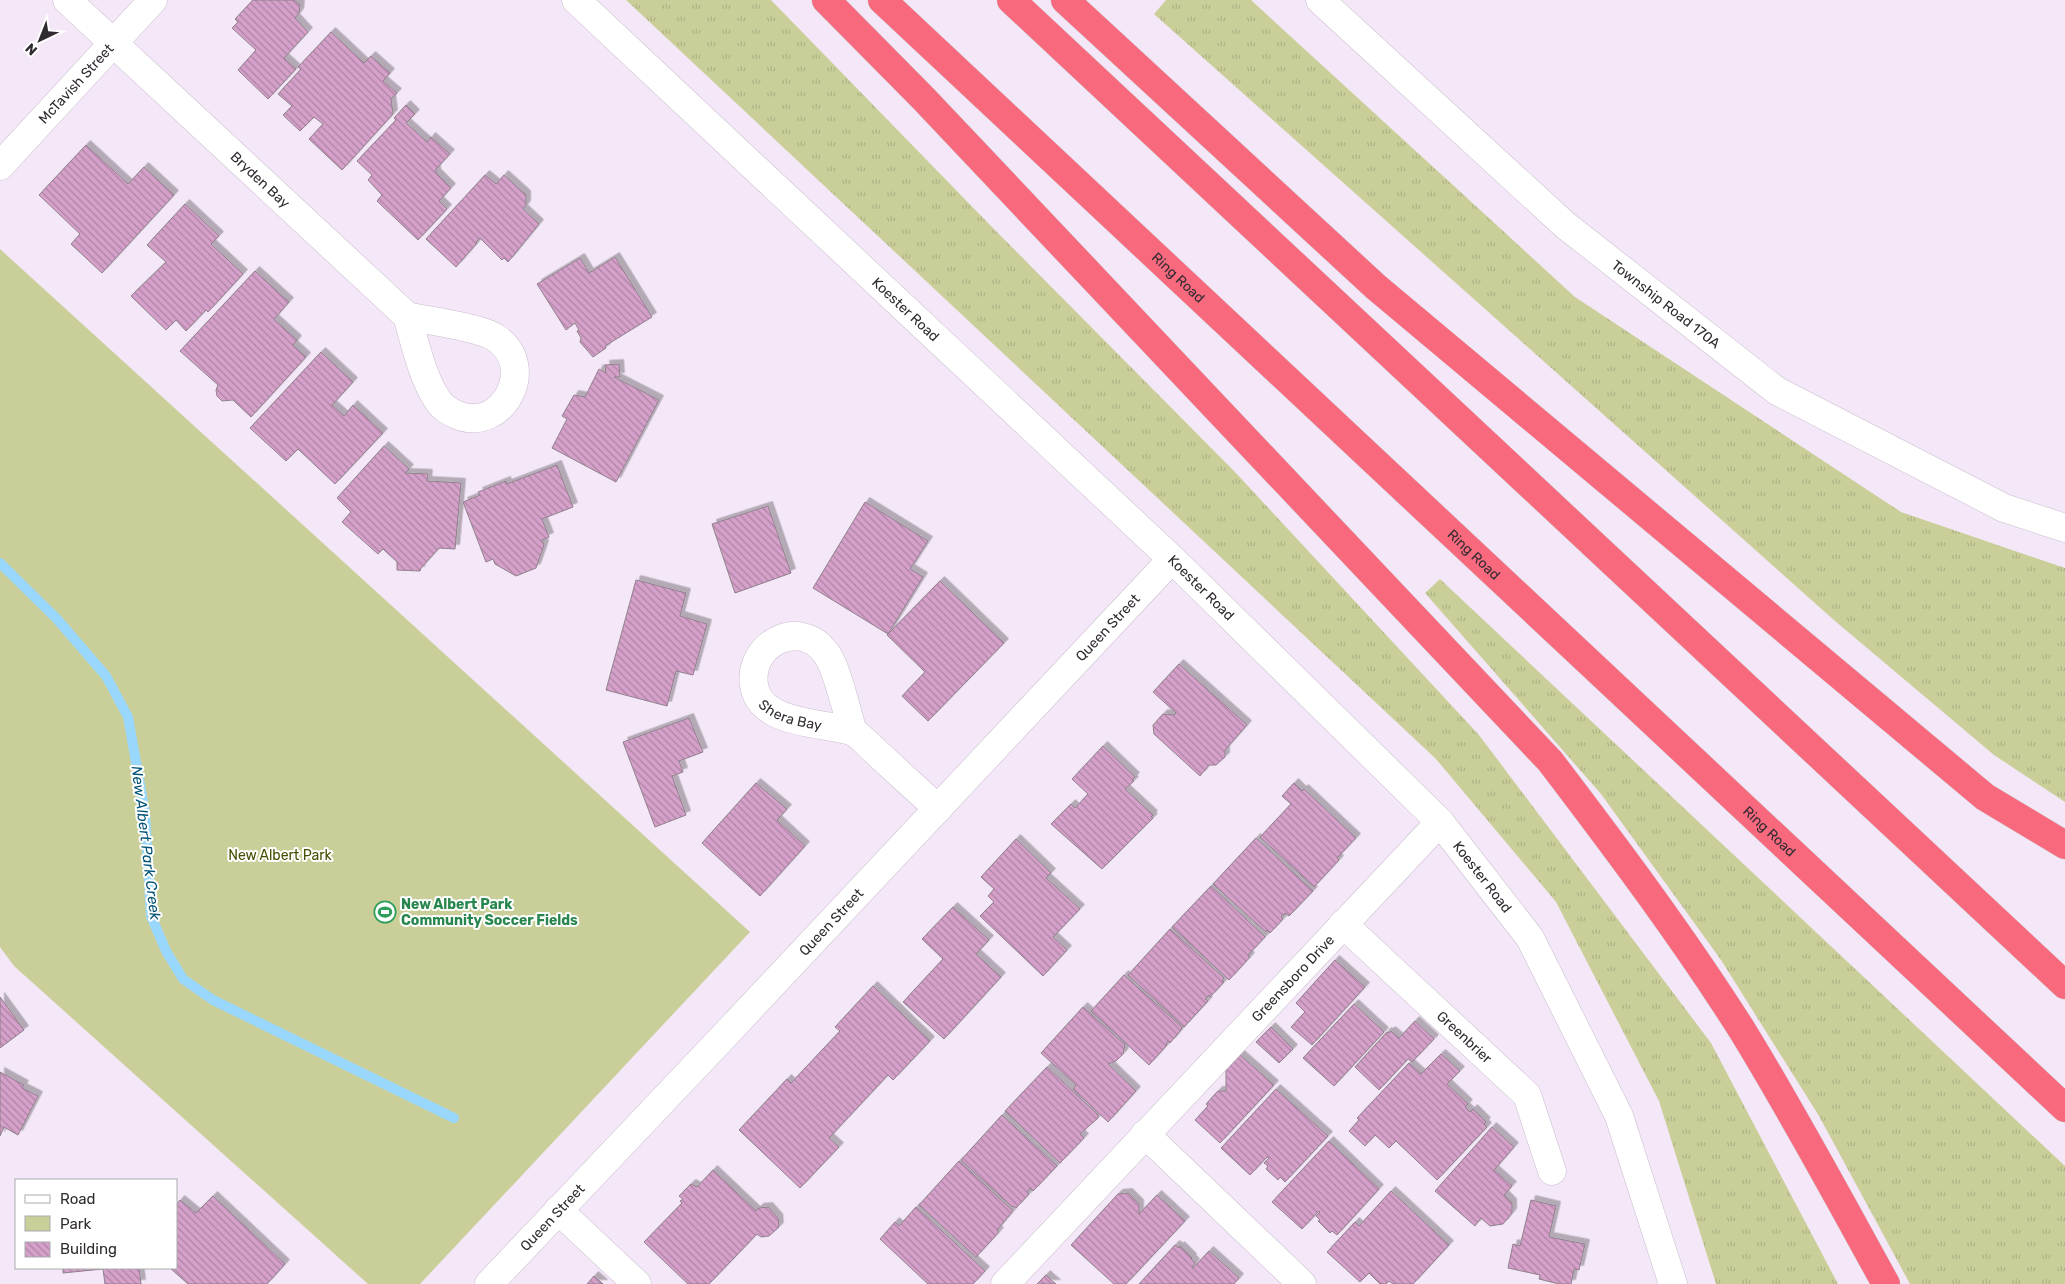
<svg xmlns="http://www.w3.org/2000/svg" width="2065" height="1284" font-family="Rubik,sans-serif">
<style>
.grass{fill:url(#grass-tufts)}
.green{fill:#cacf9a}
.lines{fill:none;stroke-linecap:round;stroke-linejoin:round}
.stream{stroke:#99d7fd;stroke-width:10}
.building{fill:url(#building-back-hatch);stroke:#90808c;filter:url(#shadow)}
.street-casing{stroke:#c9bdcc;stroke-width:29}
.secondary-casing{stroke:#c9bdcc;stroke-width:29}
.highway-casing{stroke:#d1d0d2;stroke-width:29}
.street{stroke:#fff;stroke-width:28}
.secondary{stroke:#fff;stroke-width:28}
.highway{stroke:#f8697e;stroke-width:28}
.labels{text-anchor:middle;stroke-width:4;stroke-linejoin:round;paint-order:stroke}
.street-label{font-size:14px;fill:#302b31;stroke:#fff}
.park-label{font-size:14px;fill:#494c00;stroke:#fff}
.leisure-label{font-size:14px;font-weight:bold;fill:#27864d;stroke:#fff;text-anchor:start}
.water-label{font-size:15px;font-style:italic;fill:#025477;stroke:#fff}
</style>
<defs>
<pattern id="grass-tufts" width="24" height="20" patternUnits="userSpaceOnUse" patternTransform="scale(1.25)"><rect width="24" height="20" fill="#cacf9a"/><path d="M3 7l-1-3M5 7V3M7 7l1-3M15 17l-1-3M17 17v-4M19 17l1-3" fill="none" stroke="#aeb285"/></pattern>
<pattern id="building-back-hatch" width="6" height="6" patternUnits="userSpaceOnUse" patternTransform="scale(1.25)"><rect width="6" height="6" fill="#d5a0c9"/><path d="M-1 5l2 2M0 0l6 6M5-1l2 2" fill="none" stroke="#ad83a4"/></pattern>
<filter id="shadow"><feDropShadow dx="4.5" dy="-4.5" stdDeviation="0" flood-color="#0004"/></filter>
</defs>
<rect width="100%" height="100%" fill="#f4e8f8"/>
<!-- grass -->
<g class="grass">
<polygon points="626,0 771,0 989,224 1235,472 1479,735 1711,1043 1838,1284 1716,1284 1659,1101 1556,902 1436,759"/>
<polygon points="1166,0 1251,0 1575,297 1901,512 2065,568 2065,802 1994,755 1835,621 1154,14"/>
<polygon points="1440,579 2065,1166 2065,1284 1910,1284 1819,1116 1721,960 1601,794 1425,593"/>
</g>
<!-- green -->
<polygon class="green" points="0,249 750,932 420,1284 368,1284 14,966 0,947"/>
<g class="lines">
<!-- stream -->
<polyline class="stream" points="0,563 57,619 106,676 128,717 145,813 151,916 166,951 183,979 213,1000 454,1118"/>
</g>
<!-- building -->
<g class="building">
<polygon points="253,0 294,0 300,5 299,13 295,18 308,32 284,58 296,69 268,99 238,70 256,50 232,28 238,22 235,19"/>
<polygon points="331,32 364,63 371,56 390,73 383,81 397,93 391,99 393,114 342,170 309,139 323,124 314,117 300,131 283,115 292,106 278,94 301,69 298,67"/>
<polygon points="406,105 415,114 406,123 427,142 431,137 450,154 436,169 436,173 451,188 439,201 447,209 418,240 377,201 382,195 368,180 372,175 357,161 396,120 394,118"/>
<polygon points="86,145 128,184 144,167 174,195 102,273 71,244 80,234 39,195"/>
<polygon points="485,175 496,184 504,175 526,195 526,205 523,209 539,224 508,262 504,258 502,260 480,238 476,242 477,243 456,267 426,239"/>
<polygon points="185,204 219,236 211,244 243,274 208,312 206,310 186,331 176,320 166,330 131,296 166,262 147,245"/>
<polygon points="615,257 652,317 605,346 606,348 593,357 580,342 581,338 577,331 579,330 575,323 566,330 537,284 580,258 589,273"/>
<polygon points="255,271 289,302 274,319 297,340 293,345 306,357 251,417 233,400 222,401 217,396 216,390 218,385 180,351"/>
<polygon points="321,352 353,382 332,405 344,416 353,405 383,433 335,484 298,449 286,461 250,428"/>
<polygon points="619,364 620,377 614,377 659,400 616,482 552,448 567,419 562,416 574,395 585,397 599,369 606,373 605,365"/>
<polygon points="384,446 409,469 405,473 428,474 427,481 461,483 455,549 439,548 421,568 420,571 397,570 397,562 383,549 378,554 342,522 351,512 337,498"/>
<polygon points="557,465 573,507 542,519 549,537 542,540 544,545 536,568 516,576 495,564 493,559 486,562 463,502 480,495 478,492 506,481 507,484"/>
<polygon points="865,502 928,541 910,569 923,577 888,634 813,588"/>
<polygon points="768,506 791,573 735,593 712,524"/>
<polygon points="636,580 686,593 680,616 707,624 693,675 676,671 667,706 606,690"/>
<polygon points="940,581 1004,643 928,721 902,696 925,672 887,635"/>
<polygon points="1179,664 1247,725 1225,750 1225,757 1216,765 1209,765 1200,776 1154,734 1153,725 1163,714 1174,715 1176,713 1153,692"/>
<polygon points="689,718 703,752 679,761 683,772 672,776 686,815 655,827 623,742"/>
<polygon points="1103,746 1135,777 1132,780 1134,781 1125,789 1153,815 1151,817 1153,818 1102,869 1051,824 1071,804 1075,808 1088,794 1072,779"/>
<polygon points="756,783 787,809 777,820 805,846 760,896 702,843"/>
<polygon points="1294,783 1302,791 1304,789 1356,838 1337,858 1339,860 1314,887 1260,837 1291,804 1282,796"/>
<polygon points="1256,838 1313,891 1289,916 1285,913 1281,917 1283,919 1270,933 1267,930 1266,932 1213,884"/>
<polygon points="1016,839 1051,873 1046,878 1080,909 1053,937 1067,950 1043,976 980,916 994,902 988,896 994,889 981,877"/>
<polygon points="1211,886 1265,937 1248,955 1250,957 1229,980 1172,927"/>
<polygon points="953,907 989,940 976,954 1001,977 944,1039 903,1002 943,959 922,939"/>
<polygon points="1170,929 1224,978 1222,981 1224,982 1210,997 1209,995 1205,999 1208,1001 1184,1027 1128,975"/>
<polygon points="1335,960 1365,987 1312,1045 1291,1027 1305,1012 1296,1003"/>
<polygon points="1124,975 1182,1027 1181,1030 1170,1043 1168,1041 1166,1044 1167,1045 1149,1065 1091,1011"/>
<polygon points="873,986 930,1041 893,1080 888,1075 829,1138 839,1147 800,1188 739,1130 787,1079 791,1083 840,1031 835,1027"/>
<polygon points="0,997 24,1030 0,1048"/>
<polygon points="1354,1004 1384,1032 1334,1086 1303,1058"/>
<polygon points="1083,1007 1125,1045 1123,1054 1116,1061 1108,1064 1136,1091 1108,1122 1073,1089 1076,1085 1041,1053"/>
<polygon points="1415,1021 1434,1039 1412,1062 1408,1059 1379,1090 1355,1067 1387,1032 1389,1033 1391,1031 1399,1038"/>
<polygon points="1271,1027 1293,1049 1279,1063 1256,1042"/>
<polygon points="1441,1054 1460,1071 1447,1084 1468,1104 1465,1107 1470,1112 1473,1109 1486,1122 1484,1124 1487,1127 1437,1180 1396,1141 1389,1148 1375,1135 1365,1146 1349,1131 1359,1120 1357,1118 1409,1063 1421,1074"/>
<polygon points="1240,1055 1274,1085 1220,1143 1195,1120 1208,1106 1206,1104 1218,1091 1226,1091 1226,1070"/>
<polygon points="1047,1067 1098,1115 1098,1118 1080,1134 1084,1138 1060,1163 1005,1111"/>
<polygon points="0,1072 24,1085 22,1088 38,1096 18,1135 4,1127 0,1136"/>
<polygon points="1276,1089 1328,1136 1285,1182 1280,1177 1278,1180 1266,1169 1268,1166 1264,1163 1269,1158 1267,1157 1250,1175 1221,1148"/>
<polygon points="1002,1115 1057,1166 1033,1191 1030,1188 1027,1192 1029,1194 1016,1208 1013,1206 1012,1207 961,1160"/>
<polygon points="1492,1127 1514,1147 1494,1170 1512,1186 1504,1195 1512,1203 1512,1213 1503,1224 1490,1226 1481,1218 1475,1226 1435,1191"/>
<polygon points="1329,1141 1379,1189 1337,1235 1332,1231 1330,1233 1318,1221 1320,1220 1316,1216 1320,1212 1319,1211 1302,1229 1272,1202"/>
<polygon points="959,1161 1013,1211 997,1230 999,1232 976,1257 919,1205"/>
<polygon points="713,1170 756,1211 759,1208 768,1207 778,1218 779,1227 769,1236 761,1237 757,1234 709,1284 688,1284 644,1242 682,1203 680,1201 683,1199 679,1196 691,1184 697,1187"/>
<polygon points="1391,1191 1449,1245 1413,1284 1393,1284 1389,1281 1386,1284 1380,1284 1369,1273 1360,1282 1327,1252 1355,1222 1359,1226"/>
<polygon points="1128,1193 1139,1204 1139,1214 1157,1195 1185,1221 1126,1284 1114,1284 1071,1245 1118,1194"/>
<polygon points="213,1196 285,1264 267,1284 188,1284 170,1268 176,1268 176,1205 180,1200 196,1213"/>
<polygon points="1531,1200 1556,1206 1549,1237 1585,1244 1579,1270 1574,1269 1571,1284 1559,1284 1539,1279 1540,1275 1508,1268 1513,1244 1520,1246"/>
<polygon points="916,1207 985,1271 973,1284 928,1284 880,1239 895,1222 899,1226"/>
<polygon points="1175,1245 1179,1248 1180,1246 1192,1258 1191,1259 1195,1263 1192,1267 1193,1268 1209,1251 1239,1278 1234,1284 1139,1284"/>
<polygon points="63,1268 139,1268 141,1284 105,1284 103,1269 63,1273"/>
<polygon points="1046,1275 1050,1279 1056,1284 1037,1284"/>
<polygon points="594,1276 603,1284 587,1284"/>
</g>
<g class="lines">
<!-- street casing -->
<g class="street-casing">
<g id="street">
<path id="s1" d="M 67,0 L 407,316 C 415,342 422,377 437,399 C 441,407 449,411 457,415 C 503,434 538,366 496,338 C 480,327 428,321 407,316"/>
<path id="s2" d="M 576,0 L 1172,559 L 1440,822 L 1530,938 L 1619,1116 L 1673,1284"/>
<path id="s3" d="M 1320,0 L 1565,225 L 1777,391 L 2004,508 L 2065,528"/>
<path id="s4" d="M 0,166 L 153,0"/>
<path id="s5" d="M 853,732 C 847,713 837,667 826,653 C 800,617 748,644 754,685 C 760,725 821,722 851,731 C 859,734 867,744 874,750 C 895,770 917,789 938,809"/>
<path id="s6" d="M 1343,924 L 1527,1095 L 1552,1171"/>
<polyline points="1145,1134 1302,1284"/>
<polyline points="558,1210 637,1284"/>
<path id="s7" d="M 1005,1284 L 1440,822"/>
</g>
</g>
<!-- secondary casing -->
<g class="secondary-casing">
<g id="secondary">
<path id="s8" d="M 489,1284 L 725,1035 L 1172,559"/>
</g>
</g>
<!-- highway casing -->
<g class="highway-casing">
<g id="highway">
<path d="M 826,0 L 923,98 L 1550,761 C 1617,849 1683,937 1742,1030 C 1793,1113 1839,1199 1886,1284"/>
<path id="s9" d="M 882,0 L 2065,1108"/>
<polyline points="1011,0 2065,985"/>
<polyline points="1065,0 1376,287 1985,797 2065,845"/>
</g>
</g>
<!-- street -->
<use href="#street" class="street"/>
<!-- secondary -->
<use href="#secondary" class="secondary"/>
<!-- highway -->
<use href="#highway" class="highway"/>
</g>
<!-- icons -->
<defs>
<g id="stadium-ring" transform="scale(1.125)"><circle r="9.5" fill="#fff" stroke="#2e9e5b" stroke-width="1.5"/><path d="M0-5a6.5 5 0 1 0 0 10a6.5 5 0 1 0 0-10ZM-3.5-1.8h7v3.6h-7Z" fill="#2e9e5b"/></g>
</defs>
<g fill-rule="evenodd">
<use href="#stadium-ring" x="385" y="912"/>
</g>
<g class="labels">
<!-- street labels -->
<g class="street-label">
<text dy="5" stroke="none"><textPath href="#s4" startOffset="112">McTavish Street</textPath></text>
<text dy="5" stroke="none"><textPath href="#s1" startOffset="264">Bryden Bay</textPath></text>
<text dy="5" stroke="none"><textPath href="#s9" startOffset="406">Ring Road</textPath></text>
<text dy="5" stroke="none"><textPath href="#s3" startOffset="461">Township Road 170A</textPath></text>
<text dy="5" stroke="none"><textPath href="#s2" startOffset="452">Koester Road</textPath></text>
<text dy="5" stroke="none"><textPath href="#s9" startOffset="811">Ring Road</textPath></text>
<text dy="5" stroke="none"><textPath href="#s2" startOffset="858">Koester Road</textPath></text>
<text dy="5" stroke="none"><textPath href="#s8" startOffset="902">Queen Street</textPath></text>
<text dy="5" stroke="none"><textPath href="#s5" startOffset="244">Shera Bay</textPath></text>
<text dy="5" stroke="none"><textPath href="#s9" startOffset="1216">Ring Road</textPath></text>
<text dy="5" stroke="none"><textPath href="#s2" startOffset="1262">Koester Road</textPath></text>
<text dy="5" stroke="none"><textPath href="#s8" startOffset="498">Queen Street</textPath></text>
<text dy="5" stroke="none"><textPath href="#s7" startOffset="420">Greensboro Drive</textPath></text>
<text dy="5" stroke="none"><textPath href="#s6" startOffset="166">Greenbrier</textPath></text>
<text dy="5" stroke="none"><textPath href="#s8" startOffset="92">Queen Street</textPath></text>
</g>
<!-- park labels -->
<g class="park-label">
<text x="280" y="860">New Albert Park</text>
</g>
<!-- leisure labels -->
<g class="leisure-label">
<text x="401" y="909">New Albert Park<tspan x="401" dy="16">Community Soccer Fields</tspan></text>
</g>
<!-- water labels -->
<g class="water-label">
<text transform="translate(146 843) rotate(83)" y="5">New Albert Park Creek</text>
</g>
</g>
<!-- legend -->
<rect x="15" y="1179" width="162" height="90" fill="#ffffff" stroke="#acaaad"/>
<rect x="25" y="1195" width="25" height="8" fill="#ffffff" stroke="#acaaad"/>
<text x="60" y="1204" font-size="15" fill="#302b31">Road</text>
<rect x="25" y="1216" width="25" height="15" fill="#cacf9a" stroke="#acaaad"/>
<text x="60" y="1229" font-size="15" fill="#302b31">Park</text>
<rect x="25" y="1242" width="25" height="15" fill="url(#building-back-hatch)" stroke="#acaaad"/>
<text x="60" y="1254" font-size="15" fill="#302b31">Building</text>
<!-- north arrow -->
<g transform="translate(40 40) rotate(223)" stroke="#ffffff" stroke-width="4" paint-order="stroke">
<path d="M0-4L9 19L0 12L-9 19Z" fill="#302b31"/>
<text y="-8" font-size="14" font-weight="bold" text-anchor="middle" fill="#302b31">N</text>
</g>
</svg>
